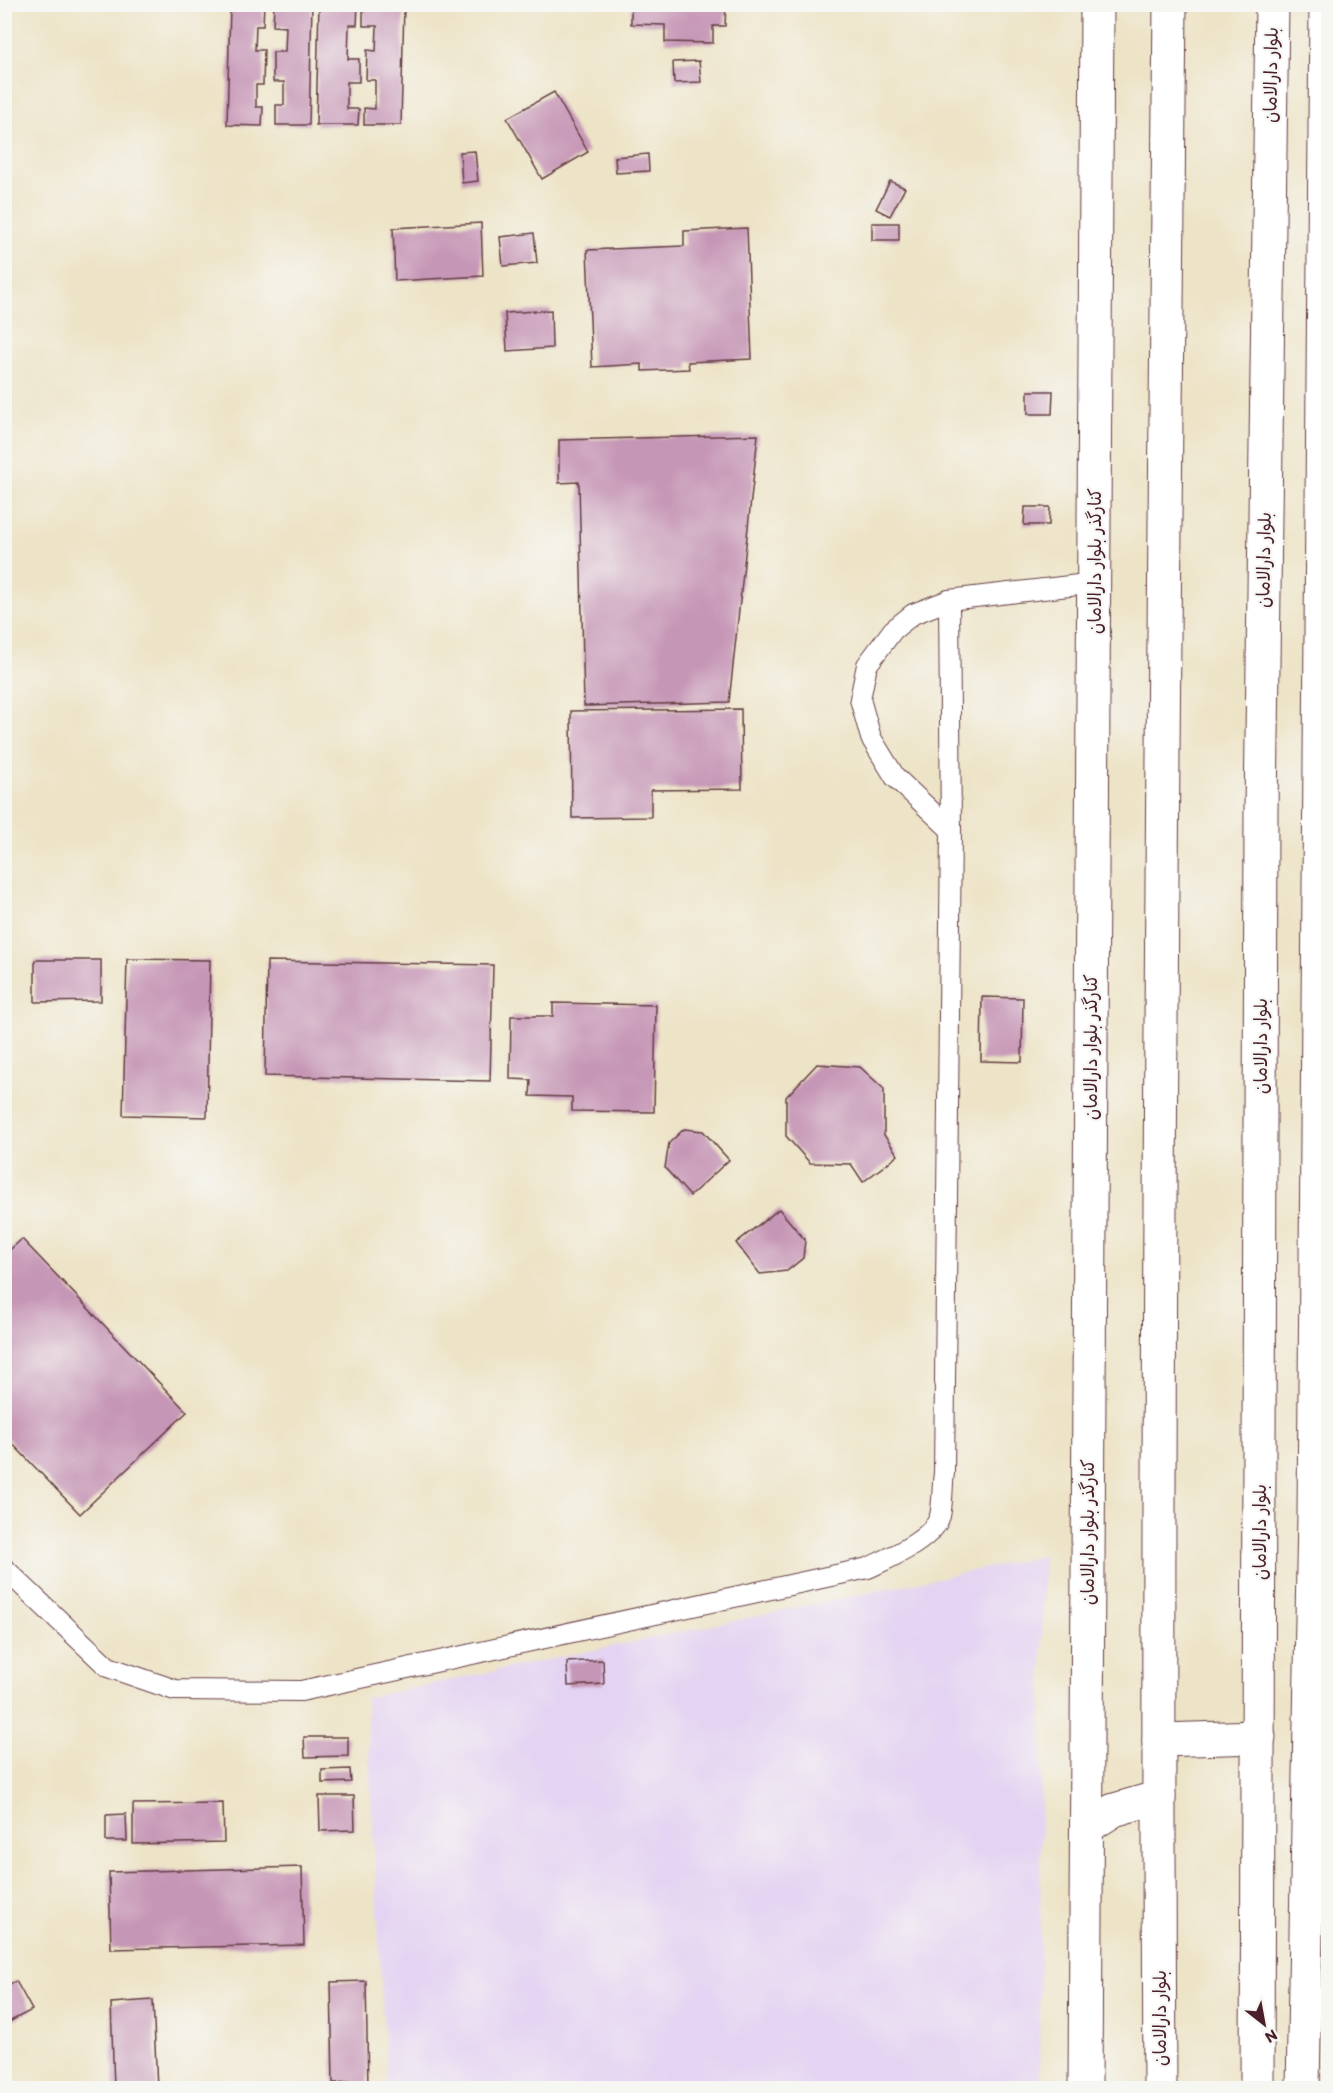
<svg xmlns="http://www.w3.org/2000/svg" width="1333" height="2093" font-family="Itim,'Playpen Sans Arabic',sans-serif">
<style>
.built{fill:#e4d3f2}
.building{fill:#c696b6}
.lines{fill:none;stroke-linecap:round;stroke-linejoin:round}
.lane-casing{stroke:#623c42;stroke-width:22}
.secondary-casing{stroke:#623c42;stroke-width:35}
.lane{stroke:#fff;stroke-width:20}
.secondary{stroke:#fff;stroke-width:33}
.labels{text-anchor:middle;stroke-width:4.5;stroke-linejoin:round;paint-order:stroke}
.street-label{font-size:18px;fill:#4a1f2b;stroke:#f6f6f2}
</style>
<rect width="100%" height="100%" fill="#f6f6f2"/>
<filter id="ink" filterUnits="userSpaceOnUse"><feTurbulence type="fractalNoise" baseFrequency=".0167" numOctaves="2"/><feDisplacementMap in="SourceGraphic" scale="12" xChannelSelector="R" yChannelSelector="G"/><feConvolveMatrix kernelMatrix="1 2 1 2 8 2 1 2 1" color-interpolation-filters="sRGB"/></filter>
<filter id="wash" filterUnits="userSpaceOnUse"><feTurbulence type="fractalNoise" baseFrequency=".008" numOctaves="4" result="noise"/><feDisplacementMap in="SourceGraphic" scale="24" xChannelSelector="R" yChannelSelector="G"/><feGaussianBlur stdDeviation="1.35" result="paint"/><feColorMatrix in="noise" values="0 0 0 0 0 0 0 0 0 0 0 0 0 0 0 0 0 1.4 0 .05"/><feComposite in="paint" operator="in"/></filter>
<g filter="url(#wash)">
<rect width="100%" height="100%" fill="#ede3c6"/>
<!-- built -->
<polygon class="built" points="1043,1556 1039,2088 387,2088 366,1698"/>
<g id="blocks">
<!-- building -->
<g class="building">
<polygon points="230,4 264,4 263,26 256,26 255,50 264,50 263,85 256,85 256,107 263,107 262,126 227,125"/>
<polygon points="274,4 312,4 309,125 276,125 276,105 284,105 284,82 273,82 273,52 285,52 286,27 273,26"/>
<polygon points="319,4 358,4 357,25 349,25 348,59 359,59 359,82 347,82 347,109 359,109 358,125 316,125"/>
<polygon points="363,4 404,4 401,125 364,125 364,108 375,109 375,80 366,80 367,50 376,51 377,26 363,26"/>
<polygon points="631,4 726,4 725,26 713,26 713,43 665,42 665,25 631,24"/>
<polygon points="699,61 701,82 674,83 673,62"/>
<polygon points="554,92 588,152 542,179 507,118"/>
<polygon points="475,151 478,181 462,183 460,152"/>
<polygon points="648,154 649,171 616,173 615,157"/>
<polygon points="890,181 905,188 890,216 876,209"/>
<polygon points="481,223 483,276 395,281 393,228"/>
<rect x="872" y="223" width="27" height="17"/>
<polygon points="747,228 752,359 688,362 689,369 642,371 642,364 592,367 587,250 684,246 684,231"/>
<polygon points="534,233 537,263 503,266 500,237"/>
<polygon points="551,310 552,348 507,351 505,313"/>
<polygon points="1028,391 1053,391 1052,414 1028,414"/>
<polygon points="758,435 729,702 584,706 579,482 559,483 559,440"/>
<polygon points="1025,507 1050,507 1049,525 1024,525"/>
<polygon points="741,709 742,789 651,790 651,817 572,818 571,711"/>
<polygon points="127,959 210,960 207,1117 123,1115"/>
<polygon points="35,960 101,960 101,1001 35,1002"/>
<polygon points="267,961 493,965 490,1081 265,1076"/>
<polygon points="982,997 1023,998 1022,1062 981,1061"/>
<polygon points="553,1003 656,1005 654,1112 572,1111 572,1097 530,1096 531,1080 510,1079 511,1016 553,1016"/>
<polygon points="817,1064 860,1067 884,1089 884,1135 898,1155 863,1182 851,1164 810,1163 786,1136 786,1097"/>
<polygon points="684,1129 703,1131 729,1160 690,1196 665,1168 669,1143"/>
<polygon points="779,1209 805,1240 803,1258 787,1271 760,1274 736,1243"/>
<polygon points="22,1239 187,1412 80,1514 4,1435 4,1255"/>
<polygon points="603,1660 604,1684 568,1686 567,1662"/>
<polygon points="304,1737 348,1737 348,1756 305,1757"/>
<polygon points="350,1769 351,1782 322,1783 322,1770"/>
<polygon points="319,1796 354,1796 355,1830 320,1831"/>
<polygon points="223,1803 224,1842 133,1844 133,1804"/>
<polygon points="126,1814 127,1841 106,1841 106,1815"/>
<polygon points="302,1867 304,1945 111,1949 109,1872"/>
<polygon points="16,1981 32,2010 5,2024 4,1987"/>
<polygon points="366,1981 368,2088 349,2088 349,2082 333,2083 331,1982"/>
<polygon points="153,2000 157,2088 114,2088 111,2003"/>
</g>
</g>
</g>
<g filter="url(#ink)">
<use href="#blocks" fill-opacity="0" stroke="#623c42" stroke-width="1.5"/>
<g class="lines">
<!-- lane casing -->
<g class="lane-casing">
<g id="lane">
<polyline points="951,830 895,777 871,738 860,699 867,665 893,630 913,614 949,600 1095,583"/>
<path d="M 4,1568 L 108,1667 L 175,1690 L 301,1691 L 868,1568 C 889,1558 933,1540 940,1516 C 943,1502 942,1486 944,1473 L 951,830 L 949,600"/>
</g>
</g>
<!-- secondary casing -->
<g class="secondary-casing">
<g id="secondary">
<polyline points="1159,1740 1259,1737"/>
<polyline points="1087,1827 1114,1810 1159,1797"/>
<polyline points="1085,2088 1097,4"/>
<path d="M 1160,2088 C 1156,1394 1163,699 1170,4"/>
<polyline points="1257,2088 1261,811 1272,4"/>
<polyline points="1303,2088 1314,1515 1326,4"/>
</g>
</g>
<!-- lane -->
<use href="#lane" class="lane"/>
<!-- secondary -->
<use href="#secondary" class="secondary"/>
</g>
</g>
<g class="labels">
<!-- street labels -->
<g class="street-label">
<text transform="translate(1271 75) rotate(-89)" y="6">بلوار دارالامان</text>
<text transform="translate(1264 560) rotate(-89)" y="6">بلوار دارالامان</text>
<text transform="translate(1095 561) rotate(-90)" y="6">کنارگذر بلوار دارالامان</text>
<text transform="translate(1261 1046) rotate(-90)" y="6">بلوار دارالامان</text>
<text transform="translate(1091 1047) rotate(-90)" y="6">کنارگذر بلوار دارالامان</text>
<text transform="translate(1088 1532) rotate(-90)" y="6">کنارگذر بلوار دارالامان</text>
<text transform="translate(1260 1532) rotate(-90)" y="6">بلوار دارالامان</text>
<text transform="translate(1160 2018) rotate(-90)" y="6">بلوار دارالامان</text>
</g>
</g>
<!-- margin -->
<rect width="1333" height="2093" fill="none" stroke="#f6f6f2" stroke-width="24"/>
<!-- north arrow -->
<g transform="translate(1264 2024) rotate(149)" stroke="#f6f6f2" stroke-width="4.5" paint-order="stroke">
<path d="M0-4.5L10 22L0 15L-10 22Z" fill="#4a1f2b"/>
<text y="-9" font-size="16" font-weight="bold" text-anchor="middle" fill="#4a1f2b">N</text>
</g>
</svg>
